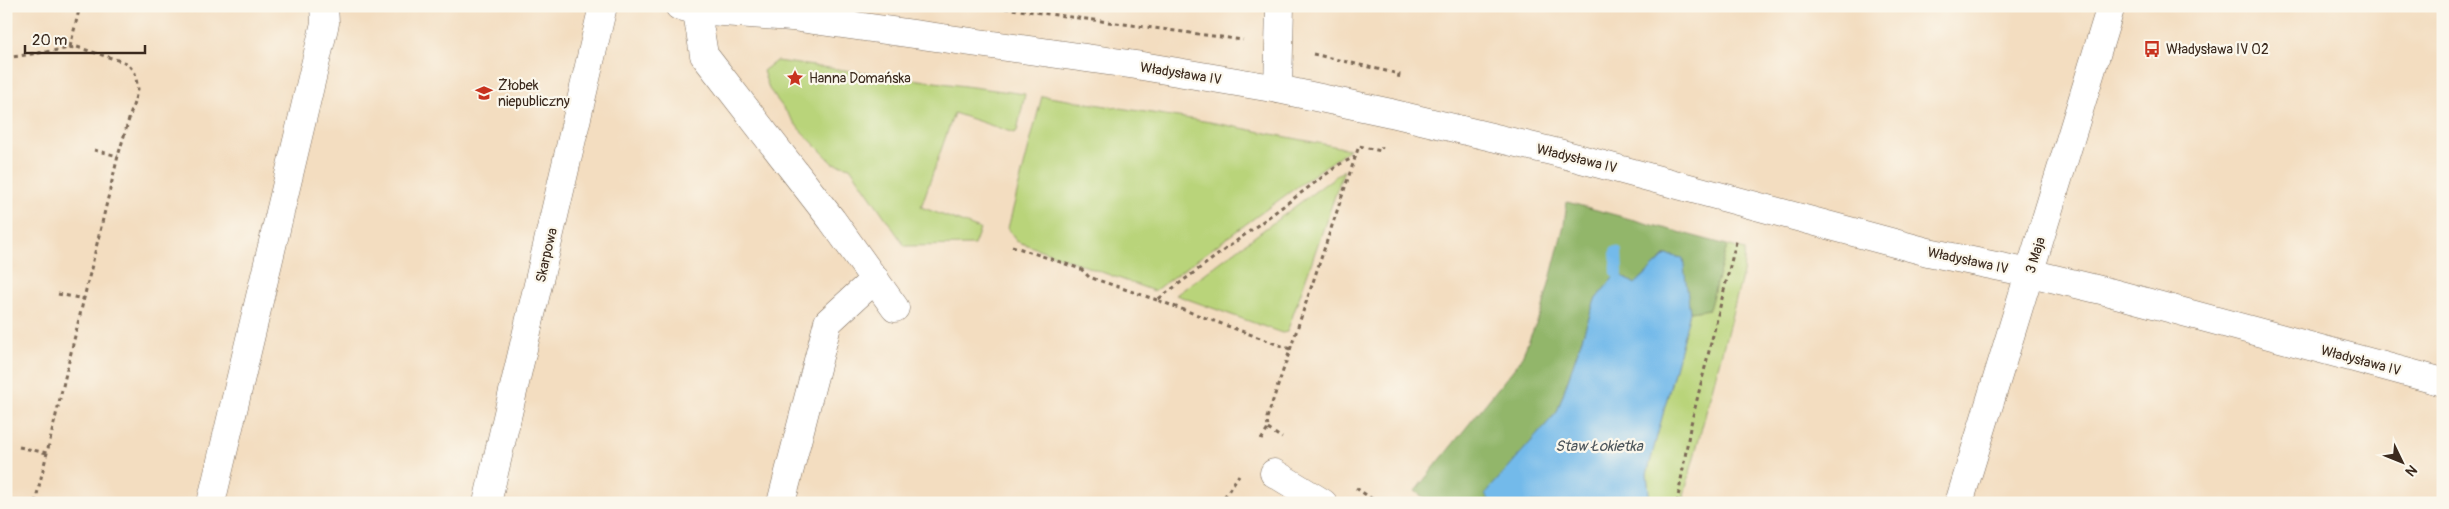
<svg xmlns="http://www.w3.org/2000/svg" width="2449" height="509" font-family="Pangolin,sans-serif">
<style>
.green{fill:#b9d47a;stroke:#7a7f4c}
.forest{fill:#92b66a;stroke:#667044}
.water{fill:#73baea;stroke:#577284}
.lines{fill:none;stroke-linecap:round;stroke-linejoin:round}
.stream{stroke:#73baea;stroke-width:12}
.minor-casing{stroke:#7b6957;stroke-width:29}
.path{stroke:#7b6957;stroke-width:3;stroke-dasharray:4 4;stroke-linecap:butt}
.minor{stroke:#fff;stroke-width:28}
.labels{text-anchor:middle;stroke-width:4.5;stroke-linejoin:round;paint-order:stroke}
.poi-label{font-size:14px;fill:#3b2a1e;stroke:#fbf7ec;text-anchor:start}
.street-label{font-size:14px;fill:#3b2a1e;stroke:#fbf7ec}
.water-label{font-size:15px;font-style:italic;fill:#4c555b;stroke:#fbf7ec}
</style>
<rect width="100%" height="100%" fill="#fbf7ec"/>
<filter id="ink" filterUnits="userSpaceOnUse"><feTurbulence type="fractalNoise" baseFrequency=".02" numOctaves="2"/><feDisplacementMap in="SourceGraphic" scale="10" xChannelSelector="R" yChannelSelector="G"/><feConvolveMatrix kernelMatrix="1 2 1 2 8 2 1 2 1" color-interpolation-filters="sRGB"/></filter>
<filter id="wash" filterUnits="userSpaceOnUse"><feTurbulence type="fractalNoise" baseFrequency=".0096" numOctaves="4" result="noise"/><feDisplacementMap in="SourceGraphic" scale="20" xChannelSelector="R" yChannelSelector="G"/><feGaussianBlur stdDeviation="1.12" result="paint"/><feColorMatrix in="noise" values="0 0 0 0 0 0 0 0 0 0 0 0 0 0 0 0 0 1.4 0 .05"/><feComposite in="paint" operator="in"/></filter>
<g filter="url(#wash)">
<rect width="100%" height="100%" fill="#f3ddc0"/>
<!-- green -->
<g class="green">
<polygon points="776,61 1025,94 1017,131 1014,133 954,113 921,207 980,229 974,245 905,246 850,167 833,163 800,130 769,89 763,71"/>
<polygon points="1042,96 1210,122 1349,149 1154,291 1016,241 1008,228"/>
<polygon points="1344,170 1287,332 1282,333 1176,295"/>
<polygon points="1727,245 1745,250 1743,273 1684,495 1686,503 1650,503 1647,474 1690,312 1709,309"/>
</g>
<!-- forest -->
<polygon class="forest" points="1567,202 1727,245 1709,309 1690,312 1682,258 1666,255 1635,284 1618,273 1595,300 1557,412 1486,494 1491,503 1431,503 1415,491 1520,361 1543,307 1564,225"/>
<!-- water -->
<polygon class="water" points="1666,255 1683,258 1690,312 1647,474 1650,503 1491,503 1485,494 1557,412 1595,300 1617,273 1635,284"/>
<g class="lines">
<!-- stream -->
<polyline class="stream" points="1616,252 1617,273"/>
</g>
</g>
<g filter="url(#ink)">
<g class="lines">
<!-- minor casing -->
<g class="minor-casing">
<g id="minor">
<polyline points="679,6 695,10 792,17 1136,65 1278,89 1391,113 1555,152 1928,252 2030,273 2109,292 2443,382"/>
<polyline points="696,6 704,55 832,220 895,308"/>
<polyline points="1278,89 1280,6"/>
<polyline points="1274,473 1323,503"/>
<polyline points="211,503 325,23 324,6"/>
<polyline points="487,503 603,6"/>
<polyline points="781,503 828,322 875,279"/>
<polyline points="1959,503 2111,6"/>
</g>
</g>
<!-- path -->
<g class="path">
<polyline points="989,6 1243,40"/>
<polyline points="70,47 80,6"/>
<polyline points="1313,54 1399,74 1398,80"/>
<polyline points="6,58 77,47 127,63 135,73 138,89 118,156 35,503"/>
<polyline points="94,150 118,156"/>
<polyline points="1012,246 1081,269 1089,277 1157,300"/>
<polyline points="58,294 84,299"/>
<polyline points="1290,349 1157,300 1340,164 1355,157"/>
<polyline points="1268,429 1282,438"/>
<polyline points="1261,440 1268,429 1267,418 1359,146 1381,151 1382,147"/>
<polyline points="19,447 47,453"/>
<polyline points="1356,488 1378,503"/>
<polyline points="1223,503 1221,502 1239,475"/>
<polyline points="1677,503 1690,428 1737,238"/>
</g>
<!-- minor -->
<use href="#minor" class="minor"/>
</g>
</g>
<!-- icons -->
<defs>
<g id="bus-bare" transform="scale(1.35)"><path d="M-5-6H5V4H4V6H2V4H-2V6H-4V4H-5ZM-3.5-4V0h7V-4ZM-3.5 1.2v1.5H-2V1.2ZM2 1.2v1.5H3.5V1.2Z" fill="#c8321e" stroke="#fbf7ec" stroke-width="2.5" paint-order="stroke"/></g>
<g id="sight-bare" transform="scale(1.35)"><path d="M0-6L1.8-2.2L6-1.7L2.9 1.2L3.7 5.4L0 3.3L-3.7 5.4L-2.9 1.2L-6-1.7L-1.8-2.2Z" fill="#c8321e" stroke="#fbf7ec" stroke-width="2.5" paint-order="stroke"/></g>
<g id="school-bare" transform="scale(1.35)"><path d="M0-5L7-2L0 1L-7-2ZM-4 1L0 2.5L4 1V4Q0 6-4 4Z" fill="#c8321e" stroke="#fbf7ec" stroke-width="2.5" paint-order="stroke"/></g>
</defs>
<g fill-rule="evenodd">
<use href="#bus-bare" x="2152" y="49"/>
<use href="#sight-bare" x="795" y="78"/>
<use href="#school-bare" x="484" y="93"/>
</g>
<g class="labels">
<!-- poi labels -->
<g class="poi-label">
<text x="2166" y="54">Władysława IV 02</text>
<text x="809" y="83">Hanna Domańska</text>
<text x="498" y="90">Żłobek<tspan x="498" dy="16">niepubliczny</tspan></text>
</g>
<!-- street labels -->
<g class="street-label">
<text transform="translate(1181 73) rotate(9)" y="5">Władysława IV</text>
<text transform="translate(1577 158) rotate(14)" y="5">Władysława IV</text>
<text transform="translate(546 255) rotate(-77)" y="5">Skarpowa</text>
<text transform="translate(2035 255) rotate(-73)" y="5">3 Maja</text>
<text transform="translate(1968 260) rotate(12)" y="5">Władysława IV</text>
<text transform="translate(2361 360) rotate(15)" y="5">Władysława IV</text>
</g>
<!-- water labels -->
<g class="water-label">
<text x="1599" y="451">Staw Łokietka</text>
</g>
</g>
<!-- margin -->
<rect width="2449" height="509" fill="none" stroke="#fbf7ec" stroke-width="25"/>
<!-- north arrow -->
<g transform="translate(2402 462) rotate(133)" stroke="#fbf7ec" stroke-width="4" paint-order="stroke">
<path d="M0-4L9 19L0 12L-9 19Z" fill="#3b2a1e"/>
<text y="-8" font-size="14" font-weight="bold" text-anchor="middle" fill="#3b2a1e">N</text>
</g>
<!-- scale -->
<path d="M25 45v8h120v-8" fill="none" stroke="#3b2a1e" stroke-width="2.5"/>
<text x="32" y="45" font-size="15" fill="#3b2a1e" stroke="#fbf7ec" stroke-width="4" paint-order="stroke">20 m</text>
</svg>
